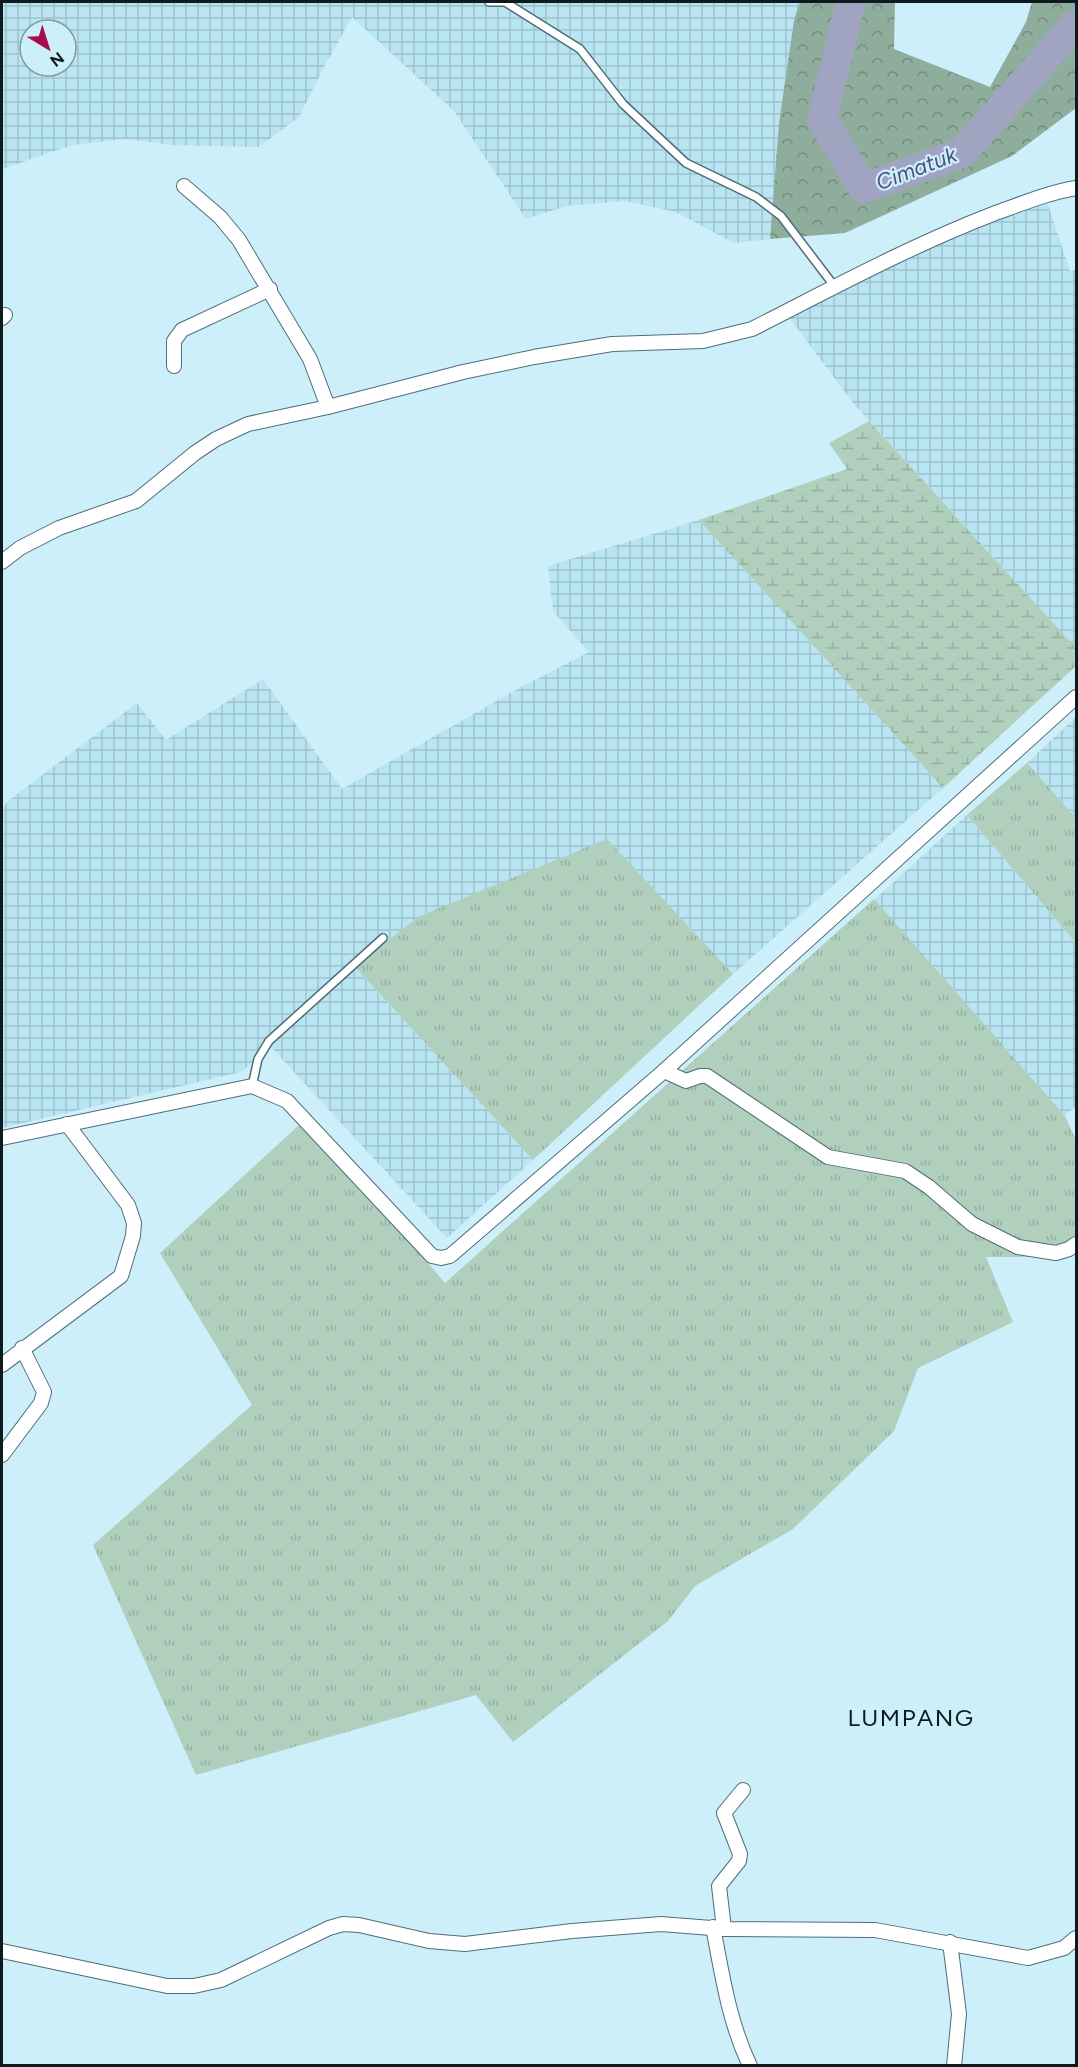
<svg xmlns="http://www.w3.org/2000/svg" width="1078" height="2067" font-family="Figtree,sans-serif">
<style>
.industrial{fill:url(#industrial-grid);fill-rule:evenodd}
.grass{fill:url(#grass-tufts)}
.forest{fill:url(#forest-crowns)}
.wetland{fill:url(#wetland-marsh)}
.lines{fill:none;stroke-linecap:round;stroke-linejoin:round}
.river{stroke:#a0a4c0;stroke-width:30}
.service-casing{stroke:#4f6d77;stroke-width:10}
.minor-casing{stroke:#4f6d77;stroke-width:16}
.service{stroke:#fff;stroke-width:7}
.minor{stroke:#fff;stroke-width:14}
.labels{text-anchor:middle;stroke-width:4.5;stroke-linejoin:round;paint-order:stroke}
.water-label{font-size:22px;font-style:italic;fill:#4d517d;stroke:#cdeffa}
.quarter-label{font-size:24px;letter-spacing:1.5px;fill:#0d1a1e;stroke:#cdeffa}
</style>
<defs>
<pattern id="industrial-grid" width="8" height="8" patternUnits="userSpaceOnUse" patternTransform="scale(1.5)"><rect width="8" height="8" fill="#b9e4f2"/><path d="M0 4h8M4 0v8" fill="none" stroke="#9ec3cf"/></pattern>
<pattern id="grass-tufts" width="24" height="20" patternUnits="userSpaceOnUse" patternTransform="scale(1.5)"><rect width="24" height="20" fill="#b0cfbd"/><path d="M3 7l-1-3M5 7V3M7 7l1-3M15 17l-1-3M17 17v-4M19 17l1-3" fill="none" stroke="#96b1a2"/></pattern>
<pattern id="forest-crowns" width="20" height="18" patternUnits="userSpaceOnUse" patternTransform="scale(1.5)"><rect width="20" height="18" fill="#8ead9c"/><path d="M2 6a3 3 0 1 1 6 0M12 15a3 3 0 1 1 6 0" fill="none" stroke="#728c7f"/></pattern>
<pattern id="wetland-marsh" width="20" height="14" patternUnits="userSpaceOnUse" patternTransform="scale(1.5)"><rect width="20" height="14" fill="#b0cfbd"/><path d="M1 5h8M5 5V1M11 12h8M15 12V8" fill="none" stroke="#96b1a2"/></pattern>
</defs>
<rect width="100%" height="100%" fill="#cdeffa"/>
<!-- industrial -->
<g class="industrial">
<path d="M 2,2 L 800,2 L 794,20 L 779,123 L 770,239 L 734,243 L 676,212 L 625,201 L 566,206 L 526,219 L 454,111 L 352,17 L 323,69 L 299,117 L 259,147 L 173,145 L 126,139 L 72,145 L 2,169 ZM 30,30 L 66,30 L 66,66 L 30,66 Z"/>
<polygon points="1046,198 1070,271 1076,270 1076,648 853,403 785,312 880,268"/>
<polygon points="699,520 943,788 733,974 607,840 355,967 533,1160 447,1238 271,1047 241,1072 2,1128 2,809 8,801 137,703 166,740 263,679 342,789 512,692 589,652 553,611 548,566"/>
<polygon points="1076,717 1076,818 1027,763"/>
<polygon points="967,815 1076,943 1076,1106 1065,1116 874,900"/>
</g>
<!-- grass -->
<g class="grass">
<polygon points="1027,763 1076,818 1076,943 967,815"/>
<polygon points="607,839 733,974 533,1160 355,967 418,917"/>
<polygon points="874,899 1065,1116 1076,1140 1076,1244 1037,1257 986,1257 1013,1322 918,1368 894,1431 793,1529 695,1586 668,1621 513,1742 476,1695 196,1775 93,1545 252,1405 160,1253 300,1124 421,1255 445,1283"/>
</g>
<!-- forest -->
<polygon class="forest" points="800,2 895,2 894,49 990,87 1026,22 1032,2 1076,2 1076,108 1012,156 845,233 770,239 779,123 794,20"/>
<!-- wetland -->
<polygon class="wetland" points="869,421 1076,648 1076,666 943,788 699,520 847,469 829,443"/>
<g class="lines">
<!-- river -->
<polyline class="river" points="851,2 822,119 863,188 962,153 1076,24"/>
<!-- service casing -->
<g class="service-casing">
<g id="service">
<polyline points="489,2 505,2 580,49 623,104 686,163 756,197 781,216 835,287"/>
<polyline points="252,1086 258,1059 269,1041 383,938"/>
</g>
</g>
<!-- minor casing -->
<g class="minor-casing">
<g id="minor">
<polyline points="184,186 220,217 239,240 310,359 328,407"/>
<polyline points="2,318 5,315"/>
<polyline points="174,366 174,341 182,330 270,289"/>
<path d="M 2,562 L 20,548 L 59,528 L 136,501 L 195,453 L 216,439 L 248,424 L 328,407 L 463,372 L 534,357 L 612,344 L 703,341 L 752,329 C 831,289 910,246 993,214 C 1021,204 1047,193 1076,188"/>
<polyline points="664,1071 686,1081 700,1076 707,1076 828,1157 905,1171 929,1187 972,1224 1018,1247 1056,1253 1069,1249 1076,1244"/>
<polyline points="2,1138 252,1086 287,1101 432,1256 441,1258 450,1256 664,1071 1076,697"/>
<polyline points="2,1365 121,1276 133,1236 134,1223 128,1205 67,1124"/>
<polyline points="2,1455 41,1403 44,1392 22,1348"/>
<path d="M 713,1927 C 722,1974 729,2022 750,2066"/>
<polyline points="724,1929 719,1886 739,1861 740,1854 724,1813 743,1790"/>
<polyline points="950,1942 959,2014 954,2066"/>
<polyline points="2,1951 167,1986 194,1986 221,1980 329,1928 343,1924 359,1925 429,1941 465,1944 572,1931 661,1924 724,1929 875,1930 1028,1958 1064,1948 1076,1938"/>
</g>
</g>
<!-- service -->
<use href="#service" class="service"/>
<!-- minor -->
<use href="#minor" class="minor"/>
</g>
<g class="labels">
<!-- water labels -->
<g class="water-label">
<text transform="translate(916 168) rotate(-21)" y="8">Cimatuk</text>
</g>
<!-- quarter labels -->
<g class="quarter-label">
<text x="911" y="1726">LUMPANG</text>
</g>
</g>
<!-- border -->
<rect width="1078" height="2067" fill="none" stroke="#0d1a1e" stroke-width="6"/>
<!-- north arrow -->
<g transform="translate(48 48) rotate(142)"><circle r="28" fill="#cdeffa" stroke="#809aa2" stroke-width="1.5"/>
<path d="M0-4.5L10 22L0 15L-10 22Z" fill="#a50e48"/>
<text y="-9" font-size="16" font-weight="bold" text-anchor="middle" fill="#0d1a1e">N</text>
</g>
</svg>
